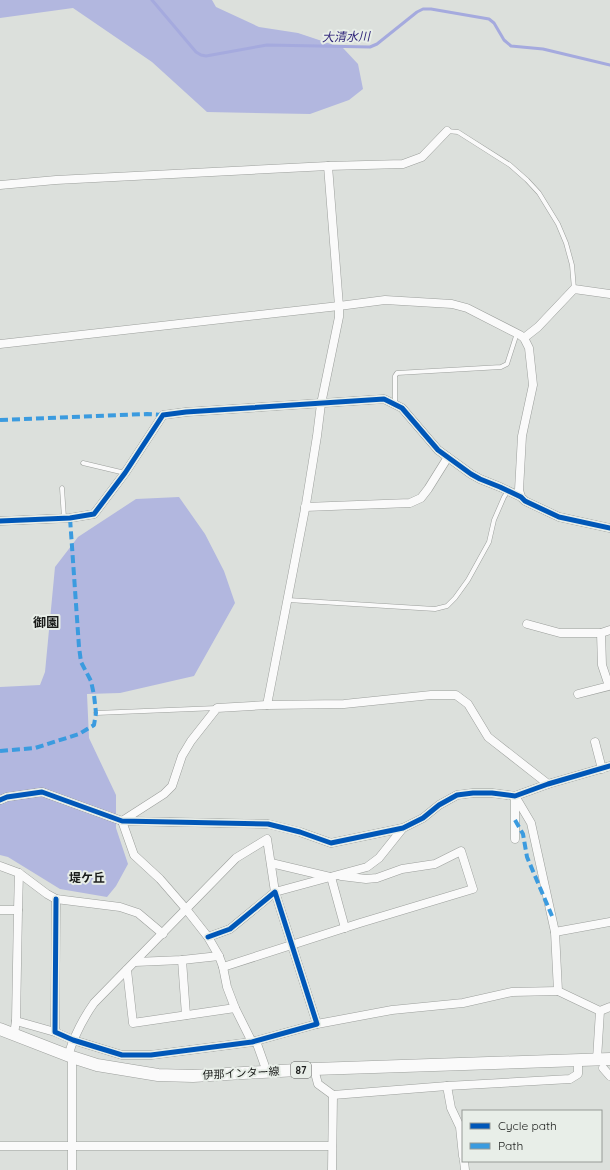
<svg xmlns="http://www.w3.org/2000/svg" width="610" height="1170" font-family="Quicksand,'Noto Sans JP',sans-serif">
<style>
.forest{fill:#b2b7df}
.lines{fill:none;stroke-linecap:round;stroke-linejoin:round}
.stream{stroke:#a5aade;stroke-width:3}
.service-casing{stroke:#9c9f9c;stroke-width:5}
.minor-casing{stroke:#9c9f9c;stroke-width:9}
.primary-casing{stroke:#9c9f9c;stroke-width:13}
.service{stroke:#fafafa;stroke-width:4}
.minor{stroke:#fafafa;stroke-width:8}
.primary{stroke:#fafafa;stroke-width:12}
.quiet{stroke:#3b9bdf;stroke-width:4;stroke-dasharray:8 4;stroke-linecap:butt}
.cycleway-casing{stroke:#e8eee8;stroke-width:8}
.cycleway{stroke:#0057b8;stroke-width:5}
.labels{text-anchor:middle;stroke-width:4;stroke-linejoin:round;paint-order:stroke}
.shield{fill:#e8eee8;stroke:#585b58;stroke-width:1}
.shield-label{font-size:10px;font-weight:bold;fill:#1a1c1a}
.street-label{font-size:11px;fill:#1a1c1a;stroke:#e8eee8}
.water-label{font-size:12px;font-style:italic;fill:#291e76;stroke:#e8eee8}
.neighbourhood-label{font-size:12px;font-weight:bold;fill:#1a1c1a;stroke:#e8eee8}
.quarter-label{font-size:13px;font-weight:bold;fill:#1a1c1a;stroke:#e8eee8}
</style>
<rect width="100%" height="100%" fill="#dce0dc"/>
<!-- forest -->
<g class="forest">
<polygon points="0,0 212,0 216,7 259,27 298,33 343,48 358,64 363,89 349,100 310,114 207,112 152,62 73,8 0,18"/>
<polygon points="179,497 205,534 224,571 235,603 194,676 120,693 87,694 89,738 116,795 116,828 128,864 116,886 107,897 60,889 8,857 0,855 0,687 40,685 45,672 55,567 78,537 136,499"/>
</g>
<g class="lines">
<!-- stream -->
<polyline class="stream" points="152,0 196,52 201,55 206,56 267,45 370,47 377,44 417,12 423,9 431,9 489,19 494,23 504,40 511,46 543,49 610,65"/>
<!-- service casing -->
<g class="service-casing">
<g id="service">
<polyline points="447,131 458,132 510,165 527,180 539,193 558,224 566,243 572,265 574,289"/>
<polyline points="395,404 395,376 397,373 501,367 507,364 517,333"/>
<polyline points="83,463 125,473"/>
<polyline points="62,488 64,518"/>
<polyline points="288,600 435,609 447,606 455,598 468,580 489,542 494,520 504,497 508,491"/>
<polyline points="96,713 217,708"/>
</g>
</g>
<!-- minor casing -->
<g class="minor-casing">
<g id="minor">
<polyline points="0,185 56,180 328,166 403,164 422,157 447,131"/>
<polyline points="524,338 538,327 574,289 610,294"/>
<polyline points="0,344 339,306 385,300 452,304 467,308 520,335 524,338 529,348 533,385 522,436 519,490 521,497"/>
<polyline points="305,507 410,503 421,498 428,489 448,457"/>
<polyline points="0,521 70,518 94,514 125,473 163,415 186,412 384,399 402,408 438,450 471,474 480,479 500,487 521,497 525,501 559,517 610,528"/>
<polyline points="527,624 560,633 601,633 610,630"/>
<polyline points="578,694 609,686 602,665 601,633"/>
<polyline points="267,705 306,504 317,436 321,404 339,317 339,306 328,166"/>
<polyline points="595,742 602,769"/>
<polyline points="515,796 531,823 555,932 558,991 600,1011 610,1007"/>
<polyline points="0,800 7,797 42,792 122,821 268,824 300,832 331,843 403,828 423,818 439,805 457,795 473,793 492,793 515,796 548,784 610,766"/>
<polyline points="122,821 164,794 172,786 182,756 191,741 217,708 267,705 344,704 431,695 456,695 468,704 488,737 548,784"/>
<polyline points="122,821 134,855 160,879 186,909 208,937 219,956 223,967 227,987 235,1008 252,1042"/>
<polyline points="515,839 515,797"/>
<polyline points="271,863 330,877"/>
<polyline points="0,866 19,873 47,894 56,899 120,907 138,913 163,934"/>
<polyline points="331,877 345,928"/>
<polyline points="56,899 55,1032 73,1040 122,1055 151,1055 252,1042 317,1024 275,892 230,929 208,937"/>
<polyline points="0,910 18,910 19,873"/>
<polyline points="555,932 610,922"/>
<polyline points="182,960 186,1015"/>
<polyline points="135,962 182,960 219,956"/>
<polyline points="223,967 360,923 473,889 461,851 435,864 402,869 377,878 366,879 341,876"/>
<polyline points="127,970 133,1023 235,1008"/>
<polyline points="16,1021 55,1032"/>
<polyline points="317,1024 392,1010 463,1003 512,992 558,991"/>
<polyline points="14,1034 16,1021 18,910"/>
<polyline points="256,1041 267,1072"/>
<path d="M 68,1056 C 74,1036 82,1020 94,1003 L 236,858 L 267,839 L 275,892 L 367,867 L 379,858 L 403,828"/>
<polyline points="72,1057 72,1170"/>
<polyline points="597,1059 600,1011"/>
<polyline points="603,1068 610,1076"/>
<polyline points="314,1069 318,1084 333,1095 332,1170"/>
<polyline points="447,1086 451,1108 460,1127 463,1156"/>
<polyline points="333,1095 447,1086 570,1079 578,1074 578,1060"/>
<polyline points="0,1146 332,1146"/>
<polyline points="464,1161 465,1170"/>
</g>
</g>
<!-- primary casing -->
<g class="primary-casing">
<polyline id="primary" points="0,1029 72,1057 97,1065 158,1075 193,1076 314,1069 610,1059"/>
</g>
<!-- service -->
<use href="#service" class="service"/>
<!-- minor -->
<use href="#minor" class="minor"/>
<!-- primary -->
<use href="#primary" class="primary"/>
<!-- quiet -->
<g class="quiet">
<polyline points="0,420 147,414 163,415"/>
<polyline points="0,751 35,748 79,734 94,725 96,713 94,695 91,681 81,662 79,647 70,518"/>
<polyline points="515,820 523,834 527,857 552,916"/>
</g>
<!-- cycleway casing -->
<g class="cycleway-casing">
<g id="cycleway">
<polyline points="0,521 70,518 94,514 125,473 163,415 186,412 384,399 402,408 438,450 471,474 480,479 500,487 521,497 525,501 559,517 610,528"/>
<polyline points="0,800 7,797 42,792 122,821 268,824 300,832 331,843 403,828 423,818 439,805 457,795 473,793 492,793 515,796 548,784 610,766"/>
<polyline points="56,899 55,1032 73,1040 122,1055 151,1055 252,1042 317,1024 275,892 230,929 208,937"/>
</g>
</g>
<!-- cycleway -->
<use href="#cycleway" class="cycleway"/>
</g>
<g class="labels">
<!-- shield labels -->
<rect class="shield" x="291" y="1062" width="20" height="16" rx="3"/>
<g class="shield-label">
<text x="301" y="1074">87</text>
</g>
<!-- street labels -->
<g class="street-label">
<text transform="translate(241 1073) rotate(-3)" y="4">伊那インター線</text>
</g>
<!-- water labels -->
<g class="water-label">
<text transform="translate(346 37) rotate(-1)" y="4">大清水川</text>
</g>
<!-- neighbourhood labels -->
<g class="neighbourhood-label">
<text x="87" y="882">堤ケ丘</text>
</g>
<!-- quarter labels -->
<g class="quarter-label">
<text x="46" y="627">御園</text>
</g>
</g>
<!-- legend -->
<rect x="462" y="1110" width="140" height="52" fill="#e8eee8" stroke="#969a96"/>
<rect x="470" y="1123" width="20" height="6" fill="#0057b8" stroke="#969a96"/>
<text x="498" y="1130" font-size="12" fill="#1a1c1a">Cycle path</text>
<rect x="470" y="1143" width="20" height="6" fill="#3b9bdf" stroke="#969a96"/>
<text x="498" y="1150" font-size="12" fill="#1a1c1a">Path</text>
</svg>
